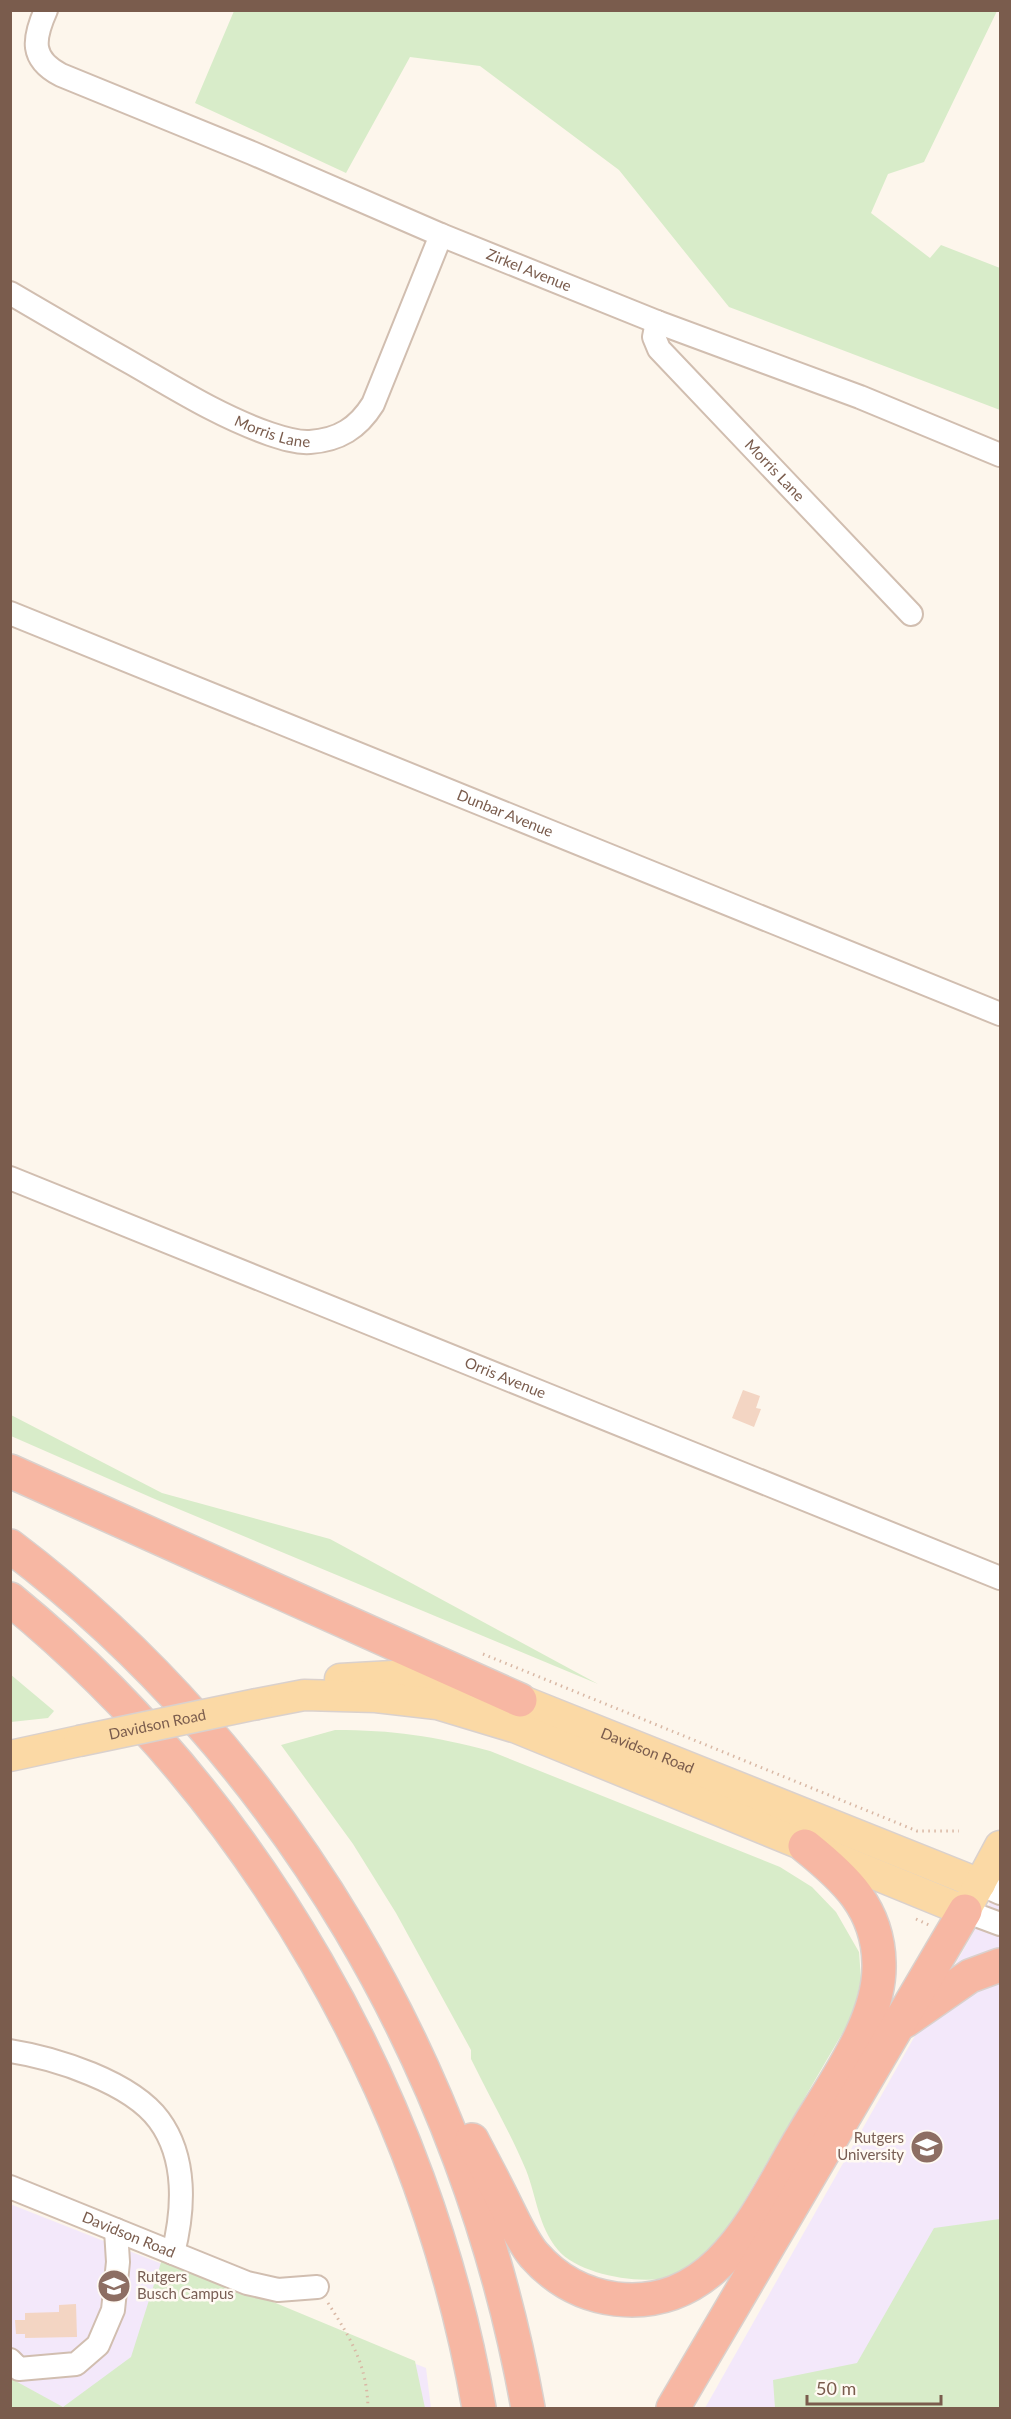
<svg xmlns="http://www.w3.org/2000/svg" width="1011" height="2419" font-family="Lato,sans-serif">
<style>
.education{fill:#f3e8fa}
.green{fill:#d8ecc9}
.building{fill:#f3d5c3}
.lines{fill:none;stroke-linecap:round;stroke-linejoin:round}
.minor-casing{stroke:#d1beb0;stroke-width:26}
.major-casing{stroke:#dad1cd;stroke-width:33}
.highway-casing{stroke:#dad1cd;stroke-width:36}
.path{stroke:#d9b8a5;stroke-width:3;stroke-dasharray:1.5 4.5;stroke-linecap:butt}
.minor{stroke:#fff;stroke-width:22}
.major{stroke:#fbd9a5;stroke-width:30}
.highway{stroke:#f7b7a3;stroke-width:33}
.major-bridge-casing{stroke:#dad1cd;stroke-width:33;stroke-linecap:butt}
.major-bridge{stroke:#fbd9a5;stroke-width:30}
.labels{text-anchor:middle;stroke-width:5;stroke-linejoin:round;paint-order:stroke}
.street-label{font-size:15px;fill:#7a5c4d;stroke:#fffaf3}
.education-label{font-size:15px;fill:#785e54;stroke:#fffaf3;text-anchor:end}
</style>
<rect width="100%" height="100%" fill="#fdf6ec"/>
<!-- education -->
<g class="education">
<polygon points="1000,1885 1000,2408 705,2408"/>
<polygon points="10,2204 426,2368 431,2408 11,2408"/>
</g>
<!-- green -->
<g class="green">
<polygon points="234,11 997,11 924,162 888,174 871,213 930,258 941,245 1000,268 1000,410 729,307 619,170 480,66 410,57 346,173 195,103"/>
<polygon points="11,1415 162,1493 330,1539 598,1684 157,1500 11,1436"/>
<polygon points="10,1674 54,1711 48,1718 11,1722"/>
<path d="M 335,1730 C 393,1730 434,1736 490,1751 L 780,1867 L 812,1887 L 836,1912 L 859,1952 L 861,1979 L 853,2015 L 721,2241 C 708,2253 692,2270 674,2276 C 643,2286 579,2275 558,2250 C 538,2226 537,2198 526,2170 C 510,2132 489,2096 471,2059 L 471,2050 L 396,1913 L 353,1844 L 281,1745 Z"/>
<polygon points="1000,2219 1000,2408 775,2408 773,2380 857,2363 934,2228"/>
<polygon points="163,2256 415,2361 425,2408 11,2408 10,2378 63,2407 131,2357"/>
</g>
<!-- building -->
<g class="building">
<polygon points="743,1390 760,1396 756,1408 761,1409 754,1427 732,1418"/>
<polygon points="76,2304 77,2337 25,2338 25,2334 16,2334 15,2320 25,2320 25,2313 59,2312 59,2305"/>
</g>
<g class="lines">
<!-- minor casing -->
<g class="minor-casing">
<g id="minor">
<path id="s1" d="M 46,10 C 33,39 30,59 61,75 L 252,153 L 441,235 L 657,322 L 860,397 L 1000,455"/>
<path id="s2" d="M 10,293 C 51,317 92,341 133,364 C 178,390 221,417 270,434 C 282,438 297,443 310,442 C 339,440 358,428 373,404 L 441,235"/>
<path id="s3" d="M 657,322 L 654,337 L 659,349 L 911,614"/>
<path id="s4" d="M 10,613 L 1000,1014"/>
<path id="s5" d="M 10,1178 L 1000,1578"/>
<polyline points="980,1884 1000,1893"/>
<polyline points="965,1911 1000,1924"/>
<path d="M 10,2051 C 55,2058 131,2082 159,2120 C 187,2158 184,2210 173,2253"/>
<path id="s6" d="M 10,2187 L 247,2283 L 278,2290 L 317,2287"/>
<polyline points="10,2360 19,2369 76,2364 98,2345 113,2310 118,2262 116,2230"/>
</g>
</g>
<!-- major casing -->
<g class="major-casing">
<g id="major">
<path id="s7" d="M 340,1679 L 393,1676 L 442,1679 L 520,1700 L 980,1884"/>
<polyline points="257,1704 304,1695 376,1697 437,1704 517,1728 965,1911 1000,1846"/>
<polyline points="10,1756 79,1741"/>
</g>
</g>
<!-- highway casing -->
<g class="highway-casing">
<g id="highway">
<polyline points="10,1471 520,1700"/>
<path d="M 10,1546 C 285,1754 468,2071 528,2408"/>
<path d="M 10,1599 C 256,1800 425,2097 479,2408"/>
<polyline points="905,2021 970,1976 1000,1965"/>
<path d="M 472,2140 C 484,2163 496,2185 507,2208 C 515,2224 523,2242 534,2255 C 556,2280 583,2295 616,2299 C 720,2311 759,2208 803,2135 C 832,2085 881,2022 879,1963 C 878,1908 845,1878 805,1846"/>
<polyline points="673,2408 965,1911"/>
</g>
</g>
<!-- path -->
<g class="path">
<polyline points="483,1654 917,1831 959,1831"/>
<polyline points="916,1919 929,1925"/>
<path d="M 328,2303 C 351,2339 367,2365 368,2408"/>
</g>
<!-- minor -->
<use href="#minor" class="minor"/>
<!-- major -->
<use href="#major" class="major"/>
<!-- highway -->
<use href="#highway" class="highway"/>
<!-- major-bridge casing -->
<g class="major-bridge-casing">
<g id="major-bridge">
<path id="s8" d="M 79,1741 L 257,1704"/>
</g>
</g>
<!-- major-bridge -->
<use href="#major-bridge" class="major-bridge"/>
</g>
<!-- icons -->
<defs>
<g id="university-disc" transform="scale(1.725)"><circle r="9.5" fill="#8d6e63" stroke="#fffaf3"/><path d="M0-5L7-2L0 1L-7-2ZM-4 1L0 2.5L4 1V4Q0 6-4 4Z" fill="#fff"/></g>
</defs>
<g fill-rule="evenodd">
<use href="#university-disc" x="927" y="2147"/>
<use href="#university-disc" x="114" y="2286"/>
</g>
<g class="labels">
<!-- street labels -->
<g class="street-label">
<text dy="5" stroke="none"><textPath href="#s1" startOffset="584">Zirkel Avenue</textPath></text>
<text dy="5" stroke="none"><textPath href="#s2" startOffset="298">Morris Lane</textPath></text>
<text dy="5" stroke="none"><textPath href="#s3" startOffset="196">Morris Lane</textPath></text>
<text dy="5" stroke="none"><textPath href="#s4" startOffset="534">Dunbar Avenue</textPath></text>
<text dy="5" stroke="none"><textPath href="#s5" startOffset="534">Orris Avenue</textPath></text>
<text dy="5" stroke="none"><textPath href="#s8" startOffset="80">Davidson Road</textPath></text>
<text dy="5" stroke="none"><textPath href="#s7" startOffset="320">Davidson Road</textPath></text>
<text dy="5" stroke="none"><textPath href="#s6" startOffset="128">Davidson Road</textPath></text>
</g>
<!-- education labels -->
<g class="education-label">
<text x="904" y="2143">Rutgers<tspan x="904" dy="17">University</tspan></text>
<text x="137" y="2282" text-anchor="start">Rutgers<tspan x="137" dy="17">Busch Campus</tspan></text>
</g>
</g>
<!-- border -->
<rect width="1011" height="2419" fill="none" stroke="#7a5c4d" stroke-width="24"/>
<!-- scale -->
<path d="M807 2395v9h134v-9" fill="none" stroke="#7a5c4d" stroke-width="3"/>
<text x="816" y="2395" font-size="18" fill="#7a5c4d" stroke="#fffaf3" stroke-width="4.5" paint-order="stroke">50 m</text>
</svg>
